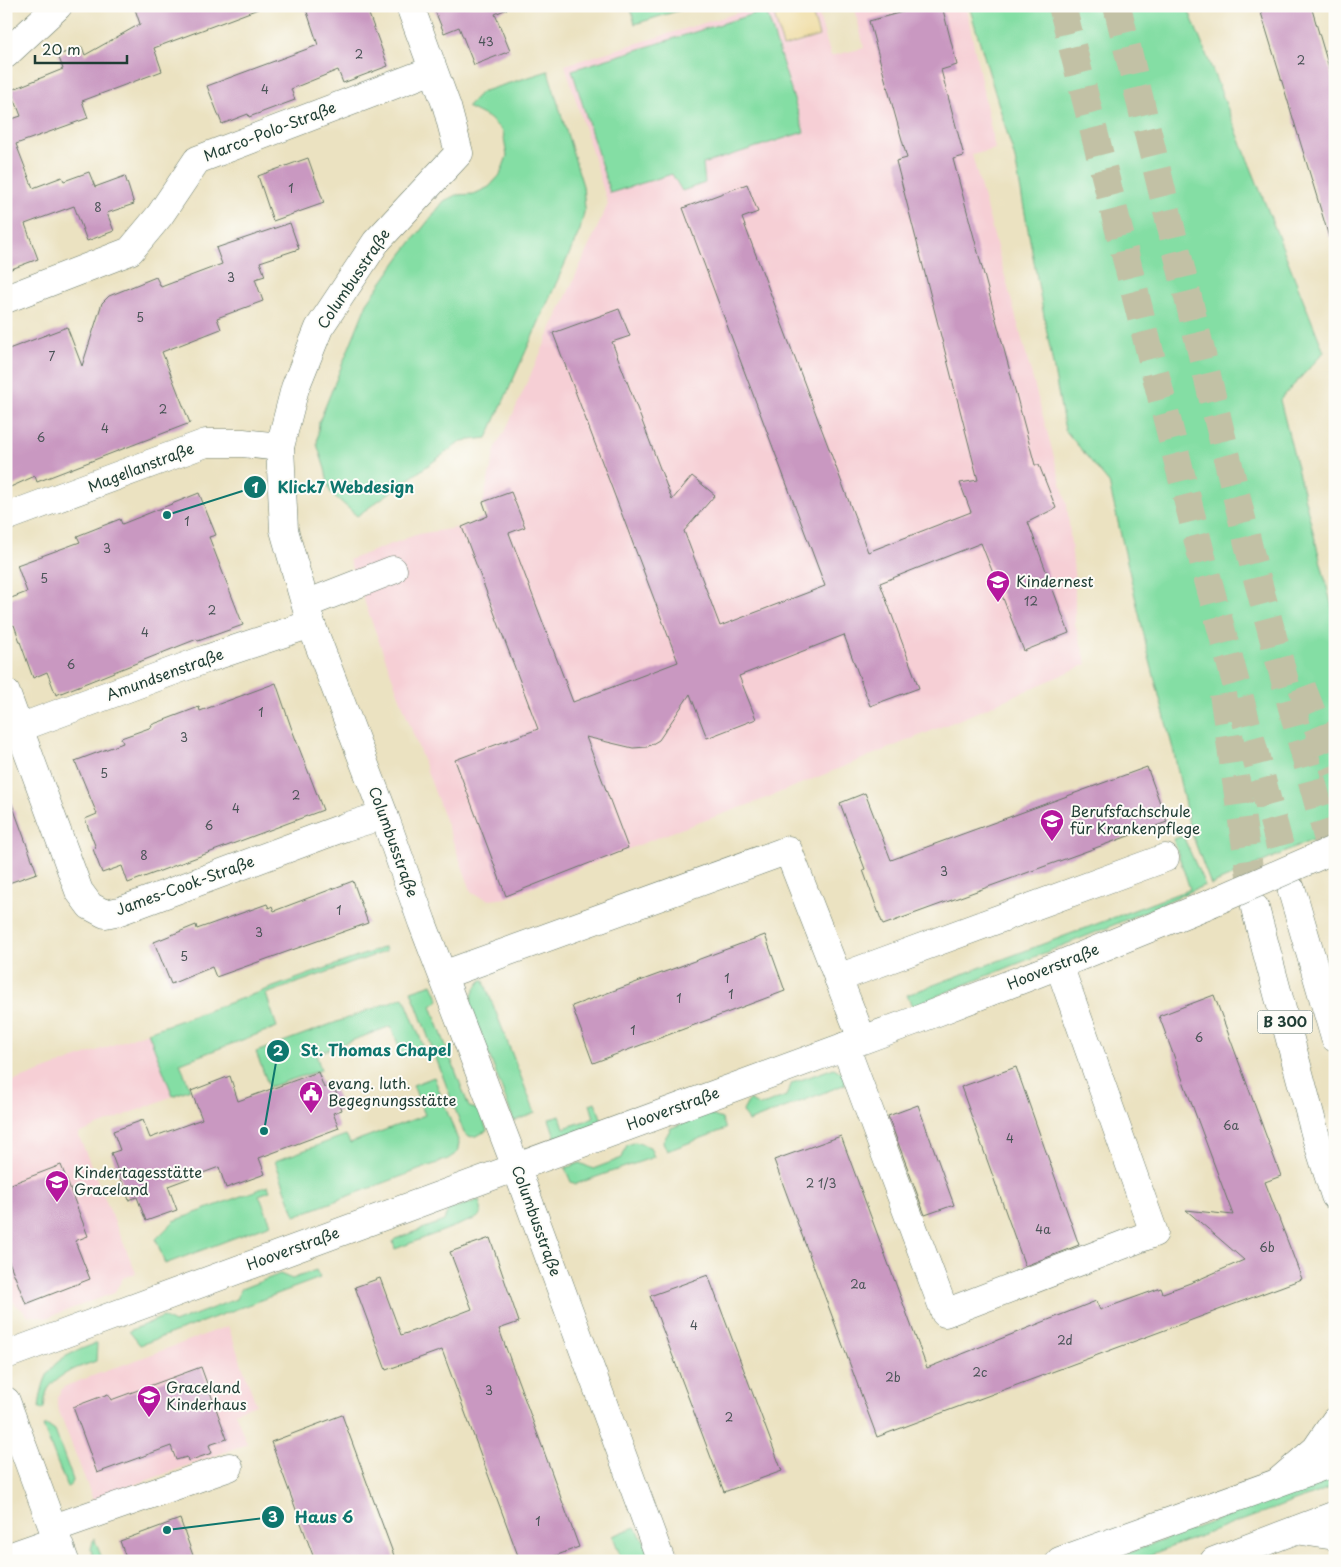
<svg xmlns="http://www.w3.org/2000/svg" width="1341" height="1567" font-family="'Playpen Sans',sans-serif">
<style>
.built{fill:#f6cfd5}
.green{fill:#84dea4;stroke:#528e6c}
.sand{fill:#eeda9e;stroke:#868c69}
.building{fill:#c998c1}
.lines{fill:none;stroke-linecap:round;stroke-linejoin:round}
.highway-tunnel{stroke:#c2c1a5;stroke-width:28;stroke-dasharray:28 14;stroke-linecap:butt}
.minor-casing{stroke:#667765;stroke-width:29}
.major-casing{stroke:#667765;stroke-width:29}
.highway-casing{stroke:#667765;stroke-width:29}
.minor{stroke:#fff;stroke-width:28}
.major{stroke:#fff;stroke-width:28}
.highway{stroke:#fff;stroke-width:28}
.minor-bridge-casing{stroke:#667765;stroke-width:29;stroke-linecap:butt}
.minor-bridge{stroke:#fff;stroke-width:28}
.labels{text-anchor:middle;stroke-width:4;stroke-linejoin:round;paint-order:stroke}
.number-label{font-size:12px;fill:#4a5457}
.shield{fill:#fdfcf7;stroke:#62766e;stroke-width:1}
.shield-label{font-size:14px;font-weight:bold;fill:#1f3d34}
.street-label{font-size:15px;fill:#1f3d34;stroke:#fdfcf7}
.poi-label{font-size:15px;fill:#1f3d34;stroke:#fdfcf7;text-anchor:start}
.leader{fill:none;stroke:#0f766e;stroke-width:2}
.callout-dot{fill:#0f766e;stroke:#fdfcf7;stroke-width:2}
.mark-label{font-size:15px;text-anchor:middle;font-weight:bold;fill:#fff}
.callout-label{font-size:16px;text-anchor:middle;font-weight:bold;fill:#0f766e;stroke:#fdfcf7;stroke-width:4;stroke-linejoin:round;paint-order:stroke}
</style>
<rect width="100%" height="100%" fill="#fdfcf7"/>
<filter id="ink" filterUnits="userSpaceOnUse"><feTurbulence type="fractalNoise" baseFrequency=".02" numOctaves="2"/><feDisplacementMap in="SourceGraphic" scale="10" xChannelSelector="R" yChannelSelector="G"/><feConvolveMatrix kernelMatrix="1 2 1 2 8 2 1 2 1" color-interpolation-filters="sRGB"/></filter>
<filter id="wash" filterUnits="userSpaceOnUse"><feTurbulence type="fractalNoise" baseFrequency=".0096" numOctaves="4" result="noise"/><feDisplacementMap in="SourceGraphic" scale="20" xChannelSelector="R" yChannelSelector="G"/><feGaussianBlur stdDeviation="1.12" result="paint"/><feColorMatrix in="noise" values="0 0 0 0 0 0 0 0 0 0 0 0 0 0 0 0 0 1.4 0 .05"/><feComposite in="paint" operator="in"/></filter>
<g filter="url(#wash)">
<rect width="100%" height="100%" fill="#ebe2c1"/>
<!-- built -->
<g class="built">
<polygon points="760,6 816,6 831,56 864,48 855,9 864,6 966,6 995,149 972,155 1067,505 1075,582 1075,624 1087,664 968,716 759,801 664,835 506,898 490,900 472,893 349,560 418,534 462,527 488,516 483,502 496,446 507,427 608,204 565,65"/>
<polygon points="148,1032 173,1096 78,1134 136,1273 123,1278 114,1293 46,1318 28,1315 14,1303 6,1293 6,1084"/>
<polygon points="228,1326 256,1404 235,1412 247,1444 93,1500 57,1406 57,1398 61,1390 68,1385"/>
</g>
<!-- green -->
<g class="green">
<polygon points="630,6 693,6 635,24"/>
<polygon points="969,6 1187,6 1324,352 1280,400 1335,619 1335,830 1211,885 1190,829 1174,753 1148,653 1109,483 1065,430 1015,159"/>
<polygon points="766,10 804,132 703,164 705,183 682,191 672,174 610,193 572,70"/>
<polygon points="548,71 583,186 585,208 580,230 487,438 462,441 357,516 330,492 325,469 317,444 319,422 367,303 402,254 444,201 456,195 474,194 489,187 500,175 507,156 503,132 489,118 467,107 481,92"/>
<polygon points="1183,836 1205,885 1109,927 912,1006 907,995 1190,889 1173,839"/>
<polygon points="385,947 386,951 266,994 277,1027 180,1063 190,1089 173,1096 148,1032"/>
<path d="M 483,979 L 535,1113 L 514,1121 L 471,1007 C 471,995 474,987 483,979 Z"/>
<path d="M 432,984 L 439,1000 L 431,1006 L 469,1107 L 480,1110 L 487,1131 C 479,1134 471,1141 464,1133 L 411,991 Z"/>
<polygon points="404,997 424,1048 403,1057 391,1026 316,1054 321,1070 269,1087 256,1052"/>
<polygon points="834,1068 842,1073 846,1084 748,1122 743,1111 749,1100 760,1106 786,1096 792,1083"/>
<polygon points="434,1077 459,1143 457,1153 448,1159 295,1216 275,1161 346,1135 350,1143 425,1115 413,1085"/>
<polygon points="595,1102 603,1123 556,1140 549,1119 560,1116 564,1128 594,1118 590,1104"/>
<polygon points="708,1114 722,1119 726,1129 667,1151 663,1142 671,1128"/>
<polygon points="635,1142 650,1147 654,1157 576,1184 571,1182 565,1168 580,1163 593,1169 622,1158 627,1145"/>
<polygon points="268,1186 270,1191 259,1195 271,1224 165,1264 156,1239 174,1221"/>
<path d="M 479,1200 C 481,1208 484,1212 477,1218 L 395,1249 L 393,1241 L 395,1239 L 444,1221 L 448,1210 Z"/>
<polygon points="316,1270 320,1278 140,1345 129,1331 163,1317 174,1323 236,1299 241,1289 280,1274 292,1279"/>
<path d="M 97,1343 L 96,1361 C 80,1367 58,1373 48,1389 C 45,1394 45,1402 44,1408 L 41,1410 L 39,1408 C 44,1363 58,1358 97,1343 Z"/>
<path d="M 43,1426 L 48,1426 L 55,1431 L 73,1480 C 72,1484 71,1485 67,1487 Z"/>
<polygon points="1335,1476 1335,1486 1133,1561 1107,1561"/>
<polygon points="635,1527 657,1561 622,1561 613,1536"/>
<polygon points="94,1538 103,1561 94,1561 91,1549"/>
</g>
<!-- sand -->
<polygon class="sand" points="801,6 810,6 819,36 783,47 774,14"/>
<g id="blocks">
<!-- building -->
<g class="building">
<polygon points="134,6 258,6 258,9 154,48 162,71 82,101 88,118 16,144 33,188 62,177 64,181 89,172 95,187 125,176 134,204 107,213 114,231 87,241 74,206 25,224 38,259 6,271 6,121 21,116 11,90 63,69 58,55 82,47 85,55 140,24"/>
<polygon points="305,6 366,6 388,66 343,83 338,70 291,89 295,100 249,117 248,114 222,124 207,86 318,45"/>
<polygon points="433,6 507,6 507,9 495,14 510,51 474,65 459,27 444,33"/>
<polygon points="925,6 942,6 957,65 941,70 964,156 953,159 1035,465 1039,465 1056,508 1028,522 1069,633 1024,651 981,543 880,583 919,688 870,706 844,635 739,676 756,719 707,738 690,694 659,740 647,747 633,748 586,737 628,848 506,896 455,760 538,729 462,527 488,516 483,502 511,492 525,527 509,533 573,702 678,662 553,333 619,309 630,336 612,342 672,500 692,476 715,495 684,531 720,626 825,586 683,208 747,184 758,212 742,218 868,552 971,512 960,483 978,480 896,161 907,158 869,21"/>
<polygon points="1259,6 1311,6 1335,88 1335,236 1329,237"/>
<polygon points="308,158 324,203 273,221 258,176"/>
<polygon points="290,223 299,249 260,262 265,276 255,279 263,301 217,318 221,329 162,352 190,423 37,482 35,476 6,489 6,350 67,327 82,366 102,303 109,296 156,277 161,287 222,264 216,248"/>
<polygon points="199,493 216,535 209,537 243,625 198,641 197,639 56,695 47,672 33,678 14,625 6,628 6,600 27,592 17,565 80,542 77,536 120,519 122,524"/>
<polygon points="276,683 291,727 323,810 128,883 122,866 102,873 93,849 96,848 85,819 97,814 75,761 123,743 121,738 152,727 151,725 199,707 200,711"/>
<polygon points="1147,767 1167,822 883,925 863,870 865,869 840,803 865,793 891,860"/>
<polygon points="9,796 37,873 6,884 6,797"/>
<polygon points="353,881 368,923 216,977 212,967 171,984 154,942 196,925 197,929 267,904 269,908 272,906 274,911"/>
<polygon points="765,935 785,991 593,1063 572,1006"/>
<polygon points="1214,995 1281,1176 1265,1182 1302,1279 877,1437 774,1160 841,1136 927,1368 1096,1301 1100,1310 1161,1288 1163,1293 1193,1282 1244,1260 1186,1210 1233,1215 1159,1016"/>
<polygon points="1016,1067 1079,1245 1025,1266 961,1087"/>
<polygon points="318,1072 324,1088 333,1084 342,1110 333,1113 339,1128 259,1158 265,1174 226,1188 219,1167 168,1186 177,1210 146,1221 137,1197 129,1200 111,1153 120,1150 113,1131 143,1120 150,1138 202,1119 191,1091 230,1076 238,1101"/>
<polygon points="918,1105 954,1205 925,1215 888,1116"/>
<polygon points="61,1165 88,1236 75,1241 90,1279 26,1304 6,1254 6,1186"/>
<polygon points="490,1238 519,1322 499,1329 579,1547 541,1561 520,1561 442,1350 386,1370 355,1287 380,1278 401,1335 428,1326 472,1309 450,1252"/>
<polygon points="708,1275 782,1471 724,1492 650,1296"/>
<polygon points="201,1367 227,1439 209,1445 212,1453 188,1461 187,1457 176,1460 171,1446 97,1473 73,1407 108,1394 111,1400"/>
<polygon points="342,1415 396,1561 315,1561 271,1442"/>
<polygon points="180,1519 195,1561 127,1561 120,1541"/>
</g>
</g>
</g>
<g filter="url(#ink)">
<use href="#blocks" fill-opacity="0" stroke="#667765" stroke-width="1"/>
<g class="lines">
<!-- highway-tunnel -->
<g class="highway-tunnel">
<polyline points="1062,6 1205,569 1292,891"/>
<polyline points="1117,6 1251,556 1335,866"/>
<polyline points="1302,687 1335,772"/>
<polyline points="1223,694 1255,908"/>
</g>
<!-- minor casing -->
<g class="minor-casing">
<g id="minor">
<polyline points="410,6 447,107 459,153 376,242 319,328 295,388 280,447 284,530 311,624 384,815 422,922 516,1167 660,1558"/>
<polyline points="6,54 58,6"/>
<polyline points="6,299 130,251 160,215 197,160 433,70"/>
<polyline points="6,517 206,443 243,443 280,447"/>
<polyline points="306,604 393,570"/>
<polyline points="6,693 79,891 90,906 105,914 120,911 345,827 384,815"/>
<polyline points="19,728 206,659 311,624"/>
<polyline points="443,975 788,850 862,1039"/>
<polyline points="838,978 1165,858"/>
<polyline points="845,1046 945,1313 1154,1233 1059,965"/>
<polyline points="6,1355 914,1021 1059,965 1209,904"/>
<polyline points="6,1401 65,1561"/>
<polyline points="54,1528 229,1467"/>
<polyline points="6,1558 57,1540"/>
</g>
</g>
<!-- major casing -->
<g class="major-casing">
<g id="major">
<polyline points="1060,1561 1335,1462"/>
<polyline points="1214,1561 1335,1515"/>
</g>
</g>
<!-- highway casing -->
<g class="highway-casing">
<g id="highway">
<polyline points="1292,891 1335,1038"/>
<polyline points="1255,908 1316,1137 1335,1196"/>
<polyline points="1279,1481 1316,1449 1335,1421"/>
<polyline points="1296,1530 1335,1536"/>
</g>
</g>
<!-- minor -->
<use href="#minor" class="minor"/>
<!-- major -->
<use href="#major" class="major"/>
<!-- highway -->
<use href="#highway" class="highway"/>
<!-- minor-bridge casing -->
<g class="minor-bridge-casing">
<polyline id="minor-bridge" points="1209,904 1335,849"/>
</g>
<!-- minor-bridge -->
<use href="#minor-bridge" class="minor-bridge"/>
</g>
</g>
<!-- icons -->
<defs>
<g id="school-pin" transform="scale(1.25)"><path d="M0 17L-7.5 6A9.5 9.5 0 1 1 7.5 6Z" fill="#b5179e" stroke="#fdfcf7"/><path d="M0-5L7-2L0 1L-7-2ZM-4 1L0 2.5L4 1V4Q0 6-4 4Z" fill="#fff"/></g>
<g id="university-pin" transform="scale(1.25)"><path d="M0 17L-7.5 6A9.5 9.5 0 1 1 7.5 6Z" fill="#b5179e" stroke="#fdfcf7"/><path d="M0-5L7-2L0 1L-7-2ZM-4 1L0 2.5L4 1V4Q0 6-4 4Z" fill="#fff"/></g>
<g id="civic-pin" transform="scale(1.25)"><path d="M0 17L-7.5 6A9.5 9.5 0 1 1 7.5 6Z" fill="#b5179e" stroke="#fdfcf7"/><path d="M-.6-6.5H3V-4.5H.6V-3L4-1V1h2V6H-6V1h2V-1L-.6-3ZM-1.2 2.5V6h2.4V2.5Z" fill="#fff"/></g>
</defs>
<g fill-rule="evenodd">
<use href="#school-pin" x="998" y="582"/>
<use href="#university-pin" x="1052" y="821"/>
<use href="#civic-pin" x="311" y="1093"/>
<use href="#school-pin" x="57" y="1182"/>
<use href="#school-pin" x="149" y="1397"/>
</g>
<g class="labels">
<!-- number labels -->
<g class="number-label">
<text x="486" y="46">43</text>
<text x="359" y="59">2</text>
<text x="1301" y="65">2</text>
<text x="265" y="94">4</text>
<text x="291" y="193">1</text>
<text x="98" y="212">8</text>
<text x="231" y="282">3</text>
<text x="140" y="322">5</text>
<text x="52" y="361">7</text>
<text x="163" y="414">2</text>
<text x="105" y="433">4</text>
<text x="41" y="442">6</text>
<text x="187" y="526">1</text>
<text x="107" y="553">3</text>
<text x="44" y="583">5</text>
<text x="1031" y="606">12</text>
<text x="212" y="615">2</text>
<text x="145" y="637">4</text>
<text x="71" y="669">6</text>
<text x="261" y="717">1</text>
<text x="184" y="742">3</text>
<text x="104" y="778">5</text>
<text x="296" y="800">2</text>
<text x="236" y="813">4</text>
<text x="209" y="830">6</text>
<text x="144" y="860">8</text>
<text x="944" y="876">3</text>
<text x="339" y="915">1</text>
<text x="259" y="937">3</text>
<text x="184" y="961">5</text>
<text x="727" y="983">1</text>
<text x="731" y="999">1</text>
<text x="679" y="1003">1</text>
<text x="633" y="1035">1</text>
<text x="1199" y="1042">6</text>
<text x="1231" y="1130">6a</text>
<text x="1010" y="1143">4</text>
<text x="821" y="1188">2 1/3</text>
<text x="1043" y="1234">4a</text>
<text x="1267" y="1252">6b</text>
<text x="858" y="1289">2a</text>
<text x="694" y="1330">4</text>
<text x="1065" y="1345">2d</text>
<text x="980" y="1377">2c</text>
<text x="893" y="1382">2b</text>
<text x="489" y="1395">3</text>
<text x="729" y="1422">2</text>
<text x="538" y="1526">1</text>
</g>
<!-- shield labels -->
<rect class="shield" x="1257.5" y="1010.5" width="55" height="23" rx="4"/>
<g class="shield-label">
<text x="1285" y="1027">B 300</text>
</g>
<!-- street labels -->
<g class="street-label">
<text transform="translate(270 132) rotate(-21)" y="5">Marco-Polo-Straße</text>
<text transform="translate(354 279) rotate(-56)" y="5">Columbusstraße</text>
<text transform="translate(141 468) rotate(-21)" y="5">Magellanstraße</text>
<text transform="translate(165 675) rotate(-20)" y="5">Amundsenstraße</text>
<text transform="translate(393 842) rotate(70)" y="5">Columbusstraße</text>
<text transform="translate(185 886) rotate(-20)" y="5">James-Cook-Straße</text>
<text transform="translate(1053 967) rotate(-22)" y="5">Hooverstraße</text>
<text transform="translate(673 1109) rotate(-20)" y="5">Hooverstraße</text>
<text transform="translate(536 1221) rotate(70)" y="5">Columbusstraße</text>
<text transform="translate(293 1249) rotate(-20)" y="5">Hooverstraße</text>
</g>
<!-- poi labels -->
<g class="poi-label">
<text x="1016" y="587">Kindernest</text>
<text x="1070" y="817">Berufsfachschule<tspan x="1070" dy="17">für Krankenpflege</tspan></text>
<text x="328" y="1089">evang. luth.<tspan x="328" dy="17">Begegnungsstätte</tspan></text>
<text x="74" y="1178">Kindertagesstätte<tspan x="74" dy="17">Graceland</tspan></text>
<text x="166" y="1393">Graceland<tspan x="166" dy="17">Kinderhaus</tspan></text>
</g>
</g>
<!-- callouts -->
<path class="leader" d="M167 515L255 487M264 1131L278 1051M167 1530L273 1517"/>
<g class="callout-dot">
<circle cx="167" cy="515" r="5"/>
<circle cx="264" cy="1131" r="5"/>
<circle cx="167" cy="1530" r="5"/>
<circle cx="255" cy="487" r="12"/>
<circle cx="278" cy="1051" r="12"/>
<circle cx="273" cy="1517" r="12"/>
</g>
<g class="mark-label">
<text x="255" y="493">1</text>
<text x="278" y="1056">2</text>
<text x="273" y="1522">3</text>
</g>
<g class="callout-label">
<text x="346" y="493">Klick7 Webdesign</text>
<text x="376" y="1056">St. Thomas Chapel</text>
<text x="324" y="1523">Haus 6</text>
</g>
<!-- margin -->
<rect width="1341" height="1567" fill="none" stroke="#fdfcf7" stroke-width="25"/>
<!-- scale -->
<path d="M35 55v8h92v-8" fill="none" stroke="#1f3d34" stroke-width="2.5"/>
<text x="42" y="55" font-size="15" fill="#1f3d34" stroke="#fdfcf7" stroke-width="4" paint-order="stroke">20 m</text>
</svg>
